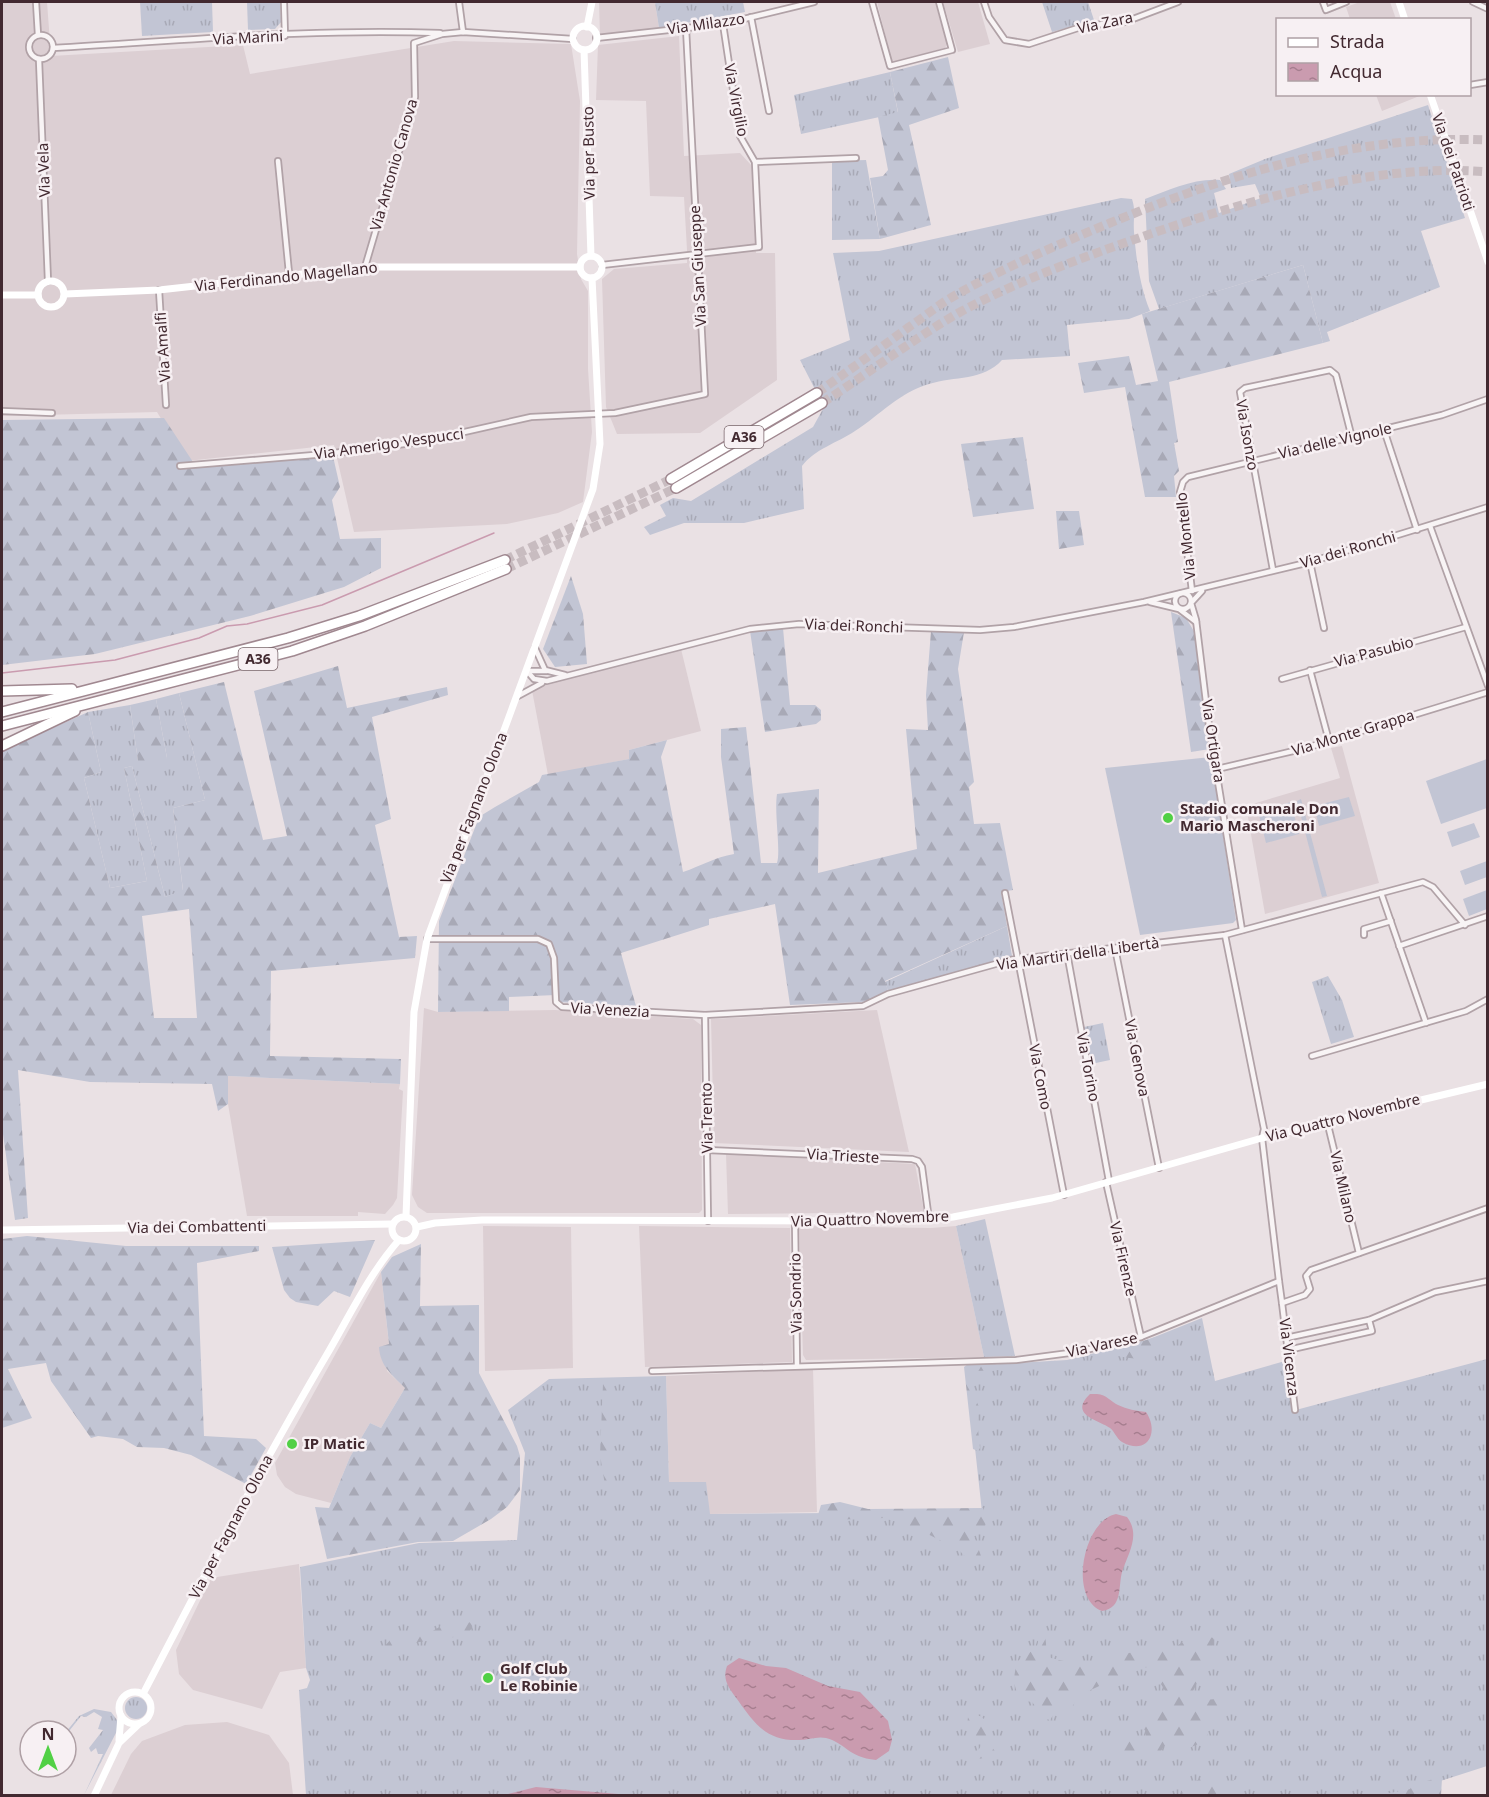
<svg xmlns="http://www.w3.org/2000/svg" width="1489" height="1797" font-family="'Noto Sans',sans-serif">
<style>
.built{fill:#dccfd3}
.grass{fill:url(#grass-tufts)}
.forest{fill:url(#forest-firs);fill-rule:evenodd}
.garden{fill:#c2c5d4}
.water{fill:url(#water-ripples)}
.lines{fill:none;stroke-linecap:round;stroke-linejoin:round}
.stream{stroke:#ca9baf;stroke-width:1.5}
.highway-tunnel{stroke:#c8bcc0;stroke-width:9;stroke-dasharray:9 4.5;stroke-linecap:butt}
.street-casing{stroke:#b1a2a7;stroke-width:8}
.highway-casing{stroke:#a08890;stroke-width:12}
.street{stroke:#f8f4f5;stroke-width:4.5}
.secondary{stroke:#fff;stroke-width:7}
.highway{stroke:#fff;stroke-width:9}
.poi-dot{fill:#51d045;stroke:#f7f0f3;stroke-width:2}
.labels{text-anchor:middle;stroke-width:5;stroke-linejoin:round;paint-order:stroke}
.shield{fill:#f7f0f3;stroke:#78656a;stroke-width:1.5}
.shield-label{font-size:14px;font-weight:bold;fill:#422930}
.street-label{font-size:15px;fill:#422930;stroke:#f7f0f3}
.poi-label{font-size:15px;font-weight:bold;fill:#422930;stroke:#f7f0f3;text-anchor:start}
</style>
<defs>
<pattern id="grass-tufts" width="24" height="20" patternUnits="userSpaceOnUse" patternTransform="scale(1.5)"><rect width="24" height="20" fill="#c2c5d4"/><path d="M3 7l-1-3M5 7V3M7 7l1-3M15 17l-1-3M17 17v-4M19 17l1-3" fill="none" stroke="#a8a9b6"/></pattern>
<pattern id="forest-firs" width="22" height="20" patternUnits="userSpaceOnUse" patternTransform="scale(1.5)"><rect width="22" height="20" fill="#c2c5d4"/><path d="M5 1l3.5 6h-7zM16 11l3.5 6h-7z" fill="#a8a9b6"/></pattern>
<pattern id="water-ripples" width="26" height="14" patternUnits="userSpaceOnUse" patternTransform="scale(1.5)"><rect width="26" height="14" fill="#ca9baf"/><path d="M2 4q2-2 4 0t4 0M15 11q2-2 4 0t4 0" fill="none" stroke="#a67e8f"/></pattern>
</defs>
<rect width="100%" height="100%" fill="#eae1e4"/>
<!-- built -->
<g class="built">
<polygon points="2,2 47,2 51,56 243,45 250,74 454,41 571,44 580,101 577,254 581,279 588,291 588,369 592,432 583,502 558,513 507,524 354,532 334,445 187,461 157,412 2,416"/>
<polygon points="599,2 655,2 659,28 600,35"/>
<polygon points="877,2 935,2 947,44 945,48 892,62"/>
<polygon points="943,2 978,2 990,44 958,52"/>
<polygon points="1360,2 1390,2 1396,19 1350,19 1346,7"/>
<polygon points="679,36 684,156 740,153 752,166 756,253 775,253 777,380 700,433 617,434 606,407 602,279 614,269 687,263 687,250 684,197 650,196 646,101 596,100 598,45"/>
<polygon points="1376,95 1376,94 1422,95 1382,111"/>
<polygon points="681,649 701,731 629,750 629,759 548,775 531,685"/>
<polygon points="1342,746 1379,883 1265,914 1246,806 1340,778 1331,748"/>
<polygon points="424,1008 438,1012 555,1010 693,1019 701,1025 702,1210 699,1213 427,1213 418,1207 412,1195"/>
<polygon points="877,1010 909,1152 714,1143 711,1019"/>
<polygon points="228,1076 400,1084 399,1089 403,1091 397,1198 393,1205 385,1214 358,1212 358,1216 247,1216 228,1104"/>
<polygon points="726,1154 915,1164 924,1212 728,1214"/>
<polygon points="483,1226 571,1227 573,1368 485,1371"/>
<polygon points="639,1226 790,1228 792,1362 645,1367"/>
<polygon points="799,1226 931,1228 956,1226 984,1357 806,1360 803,1355"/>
<polygon points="381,1272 389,1345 387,1371 405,1388 381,1428 370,1423 350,1457 331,1503 296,1494 285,1487 277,1475 275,1463"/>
<polygon points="813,1369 817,1512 710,1514 669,1482 666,1376"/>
<polygon points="299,1564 306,1668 280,1672 262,1709 193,1690 179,1674 176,1650 211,1578"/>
<polygon points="227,1722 269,1735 289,1763 293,1795 111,1795 131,1754 142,1741 185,1725"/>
</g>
<!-- grass -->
<g class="grass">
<polygon points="140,2 212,2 213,32 142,36"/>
<polygon points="247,2 280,2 281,22 275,29 248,30"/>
<polygon points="655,2 743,2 745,12 659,28"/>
<polygon points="1042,2 1088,2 1094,20 1052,32"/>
<polygon points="890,72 898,113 801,134 794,95"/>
<path d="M 1428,105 L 1465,218 L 1421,231 L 1440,287 L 1327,332 L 1330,341 L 1323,343 L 1303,265 L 1159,309 L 1149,281 L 1145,199 C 1169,190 1194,178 1220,180 L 1226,189 L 1214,193 L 1219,213 L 1261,198 L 1255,184 L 1231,188 L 1229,174 L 1265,159 Z"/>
<polygon points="866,160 880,239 832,240 832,161"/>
<path d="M 1121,198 L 1132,199 C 1136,211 1133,219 1134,232 C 1136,259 1140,286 1150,311 L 1129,319 L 1067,325 L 1070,356 L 1002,360 C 983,381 955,376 929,384 C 900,392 880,415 855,431 C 837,443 815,449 802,466 L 804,509 L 744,523 L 684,523 L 650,535 L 644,527 L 666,516 L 660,505 L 673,498 L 691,501 L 813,427 L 824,407 L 800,360 L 850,340 L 833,253 L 879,251 Z"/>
<polygon points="179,693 205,800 173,808 183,891 165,897 132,766 124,768 147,881 110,888 84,778 101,772 88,712 130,705 138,761 167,758 156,699"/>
<polygon points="1007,926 1012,956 888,991 885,982"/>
<polygon points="1328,976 1342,1000 1354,1037 1331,1044 1312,982"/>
<polygon points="1103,1023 1110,1060 1091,1064 1084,1027"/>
<polygon points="985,1219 1015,1356 984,1357 956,1226"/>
<polygon points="1202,1318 1215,1381 1285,1361 1292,1411 1487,1359 1487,1766 1425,1786 1380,1796 306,1795 299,1690 307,1688 310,1680 306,1668 300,1567 419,1543 517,1540 525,1453 508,1410 549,1379 666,1376 669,1482 706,1482 710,1514 982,1512 966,1366 1067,1360 1147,1340"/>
<circle cx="136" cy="1708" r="11"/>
<polygon points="94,1709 111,1712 117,1720 118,1729 84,1795 103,1754 98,1754 96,1748 91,1752 89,1748 103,1730 98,1729 102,1717 94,1712 86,1717 81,1716 66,1735 66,1732 79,1716"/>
</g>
<!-- forest -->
<g class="forest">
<polygon points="948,57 959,108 909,125 931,225 880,239 870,178 883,176 888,170 878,117 898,112 890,72"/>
<polygon points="1303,265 1323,343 1169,382 1178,442 1174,443 1179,471 1174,476 1176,497 1145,497 1125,387 1084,393 1078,363 1129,356 1136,385 1158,381 1142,314"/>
<polygon points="164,418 193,462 332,452 340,487 332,500 340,539 381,538 381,568 344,587 250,616 95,654 2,665 2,420"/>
<polygon points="1023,437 1034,509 973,517 961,444"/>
<polygon points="1056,511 1079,511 1084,545 1059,549"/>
<polygon points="571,576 583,614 587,664 555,667 543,649"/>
<polygon points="1171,612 1186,618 1195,633 1210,749 1191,752"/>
<polygon points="783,628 790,705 815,705 821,710 821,720 816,724 765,732 750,631"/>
<path d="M 931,631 L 964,632 L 958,669 L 974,782 L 969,787 L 974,824 L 1000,823 L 1013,890 L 1001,892 L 1007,926 L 885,981 L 888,991 L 863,1002 L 790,1005 L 775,904 L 709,919 L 709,925 L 621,953 L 636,1006 L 558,1002 L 556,995 L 509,997 L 509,1011 L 438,1012 L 439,921 L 476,825 L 482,815 L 495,807 L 539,782 L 542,775 L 629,759 L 629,750 L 667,740 L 661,757 L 683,872 C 701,866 715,857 734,854 L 721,757 L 721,729 L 746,727 L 761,863 L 777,863 C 781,851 774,813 777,794 L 819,789 L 818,873 L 917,849 L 906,729 L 928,730 L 926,695 Z"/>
<path d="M 338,666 L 347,708 L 447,687 L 448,695 L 372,717 L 391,819 L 375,825 L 399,937 L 417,936 L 415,958 L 271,971 L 270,1056 L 401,1059 L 400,1084 L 228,1076 L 228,1104 L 218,1111 L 212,1084 L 90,1082 L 18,1070 L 28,1218 L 15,1220 L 2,1127 L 2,751 L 88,712 L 101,772 L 84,778 L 110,888 L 147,881 L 124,768 L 132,766 L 165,897 L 183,890 L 173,808 L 205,800 L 179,693 L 224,682 L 263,840 L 287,836 L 254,691 ZM 189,909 L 197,1018 L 154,1018 L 142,916 Z"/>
<polygon points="156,699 167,758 158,766 145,767 138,761 130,705"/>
<polygon points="27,1236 126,1246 259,1246 259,1251 197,1263 204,1436 256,1439 266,1448 246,1484 191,1455 164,1448 137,1447 123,1439 98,1436 91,1438 51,1381 46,1363 8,1369 32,1418 2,1428 2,1239"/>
<polygon points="375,1240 350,1297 334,1291 318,1306 296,1302 290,1298 284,1290 272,1247"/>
<path d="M 421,1244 L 420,1306 L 479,1305 L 479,1373 L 517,1446 L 520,1456 L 520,1490 L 507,1507 L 491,1519 L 453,1541 L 418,1542 L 327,1559 L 315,1507 L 329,1508 L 350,1457 L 370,1423 L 381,1428 L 405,1388 C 392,1375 380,1366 379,1347 L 389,1344 L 381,1272 L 392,1257 Z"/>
<path d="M 1165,1334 L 1170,1336 C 1164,1365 1137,1360 1114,1355 L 1118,1349 Z"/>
<polygon points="968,1364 995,1364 1002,1367 1000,1370 976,1371 971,1375 974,1396 980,1409 977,1419 980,1448 978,1451 973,1449 964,1367"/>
<polygon points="603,1384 611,1385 612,1485 605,1485 600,1455"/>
<polygon points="840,1502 868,1509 983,1508 987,1519 984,1530 976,1529 973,1533 981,1556 975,1562 971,1563 959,1550 916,1528 884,1518 828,1520 818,1515 821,1505"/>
<polygon points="469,1622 473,1625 468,1635 392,1646 387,1650 389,1661 384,1659 383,1648 393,1637 431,1632 446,1623 458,1626"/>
<path d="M 1043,1634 C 1049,1642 1043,1652 1051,1658 L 1064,1661 L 1105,1662 L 1121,1654 L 1175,1647 L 1196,1634 L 1214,1638 L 1214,1644 L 1202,1659 L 1198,1681 L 1192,1693 L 1195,1700 L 1222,1699 L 1223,1701 L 1221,1710 C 1204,1722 1209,1722 1207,1740 L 1185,1750 L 1175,1745 L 1164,1746 L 1158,1756 L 1134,1754 L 1125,1761 L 1114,1750 L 1113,1742 L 1122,1734 L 1123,1726 L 1133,1727 L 1138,1739 L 1146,1742 L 1146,1732 L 1140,1723 L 1146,1710 L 1165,1706 C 1172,1691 1157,1685 1156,1671 L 1149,1667 C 1124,1668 1105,1687 1081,1693 L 1072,1707 L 1055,1712 L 1050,1720 L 1046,1719 L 1032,1702 C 1012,1700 1011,1675 1019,1660 L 1037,1647 L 1039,1637 Z"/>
<path d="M 976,1715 C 988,1717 993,1733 990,1744 L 996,1753 L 994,1756 L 978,1759 L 976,1756 C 977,1746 984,1751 979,1737 L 971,1734 L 967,1726 L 968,1717 Z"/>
<polygon points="1210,1774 1222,1783 1238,1779 1235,1789 1229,1795 1183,1795 1181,1788"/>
<polygon points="1437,1778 1442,1779 1441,1795 1380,1795 1410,1789 1413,1785"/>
</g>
<!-- garden -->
<g class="garden">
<polygon points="1211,757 1236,920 1233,923 1140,935 1105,768"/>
<polygon points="1487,759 1487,808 1441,824 1426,781"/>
<polygon points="1349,797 1355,816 1319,826 1314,806"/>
<polygon points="1301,799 1327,896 1322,897 1297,801"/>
<polygon points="1291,802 1299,834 1266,843 1258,811"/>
<polygon points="1474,823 1480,837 1452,847 1447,832"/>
<polygon points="1487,861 1487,877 1465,885 1460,871"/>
<polygon points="1487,890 1487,909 1469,916 1463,899"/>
</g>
<!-- water -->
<g class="water">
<path d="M 1097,1394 C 1107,1395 1110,1401 1118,1405 C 1127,1409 1136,1411 1146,1412 C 1160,1433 1147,1456 1122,1442 C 1116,1438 1115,1432 1110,1428 C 1099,1420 1068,1415 1090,1394 Z"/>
<path d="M 1116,1514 L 1127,1517 C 1141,1535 1128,1554 1122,1572 C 1118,1587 1123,1608 1102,1611 C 1068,1598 1083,1521 1116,1514 Z"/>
<path d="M 739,1658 L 766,1666 L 786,1668 L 828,1686 L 860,1692 L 888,1721 L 892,1740 L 889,1751 L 876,1760 C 847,1757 846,1743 826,1738 C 817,1736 808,1740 799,1740 C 766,1741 754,1723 737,1699 C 729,1688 722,1680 727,1666 Z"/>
<polygon points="536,1787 630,1795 504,1795"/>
</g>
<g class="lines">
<!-- stream -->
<polyline class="stream" points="2,673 115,660 199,638 227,626 247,624 322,605 494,533"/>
<!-- highway-tunnel -->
<g class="highway-tunnel">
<path d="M 817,393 C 848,371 879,349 909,327 C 924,317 938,305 954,296 C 1003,268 1057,245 1110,223 C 1230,174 1356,134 1488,140"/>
<path d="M 822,403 C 869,373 914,338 962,311 C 1016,282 1073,261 1130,241 C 1238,203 1372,162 1488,172"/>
<polyline points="505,560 671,479"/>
<polyline points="506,569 676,488"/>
</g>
<!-- street casing -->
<g class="street-casing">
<g id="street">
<polyline points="36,2 38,35"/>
<polyline points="284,2 285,36"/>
<polyline points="459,2 463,32"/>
<polyline points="872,2 890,66 952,50 939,2"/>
<polyline points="984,2 989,17 1005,40 1029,44 1084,26 1125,22 1178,2"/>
<polyline points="1323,2 1326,10 1346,2"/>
<polyline points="1473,2 1488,9"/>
<polyline points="751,17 769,111"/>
<circle cx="41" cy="47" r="12"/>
<polyline points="596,38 723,24 814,2"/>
<path d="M 53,48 C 181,41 311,28 440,33"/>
<polyline points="39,60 48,281"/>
<polyline points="1470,85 1488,82"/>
<polyline points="278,161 289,273"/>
<polyline points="755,162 856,158"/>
<polyline points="602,265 759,247 755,162 740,136 723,24"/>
<polyline points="365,267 415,97 414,43 442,34 463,32 573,39"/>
<polyline points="159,290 166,405"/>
<polyline points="2,411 52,413"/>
<polyline points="1384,430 1417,530"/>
<polyline points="180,466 326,454 420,442 531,417 615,413 705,394 686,28"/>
<polyline points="1430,526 1488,686"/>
<polyline points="1310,562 1324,628"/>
<polyline points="1273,570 1240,392 1245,388 1330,370 1336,375 1352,438"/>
<polyline points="1192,591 1180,492 1183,482 1188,477 1442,415 1488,399"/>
<polyline points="1202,591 1191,603 1196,620 1209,726 1242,930"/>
<circle cx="1183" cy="601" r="8"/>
<polyline points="1150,602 1179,609 1196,622"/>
<polyline points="535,648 545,670 565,675"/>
<polyline points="1310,670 1329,741"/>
<polyline points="527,671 534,679 547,681 750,629 799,624 980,630 1014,627 1144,602 1310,562 1488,507"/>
<polyline points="527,671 547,671"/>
<polyline points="1282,679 1466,627"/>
<polyline points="518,696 542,683"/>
<polyline points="1217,769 1306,748 1488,692"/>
<polyline points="1005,893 1064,1195"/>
<polyline points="1381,893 1426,1023"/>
<polyline points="1225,935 1264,1129 1262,1138 1279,1281"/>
<polyline points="1364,935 1364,929 1391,921"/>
<polyline points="427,939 538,939 549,944 554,958 556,1002 562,1007 705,1015 863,1006 888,994 1010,960 1225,935 1423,882 1433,887 1465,925"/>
<polyline points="1399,946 1488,916"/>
<polyline points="1115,948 1159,1168"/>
<polyline points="1067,953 1109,1181"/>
<polyline points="705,1015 708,1221"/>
<polyline points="1312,1056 1466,1011 1488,999"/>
<polyline points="1327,1121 1359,1253"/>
<polyline points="707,1150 912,1159 918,1161 922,1167 929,1220"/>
<polyline points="1106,1182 1141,1337"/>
<polyline points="795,1221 797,1366"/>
<polyline points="1282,1303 1295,1410"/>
<polyline points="1286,1338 1369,1320 1435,1292 1488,1281"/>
<polyline points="1288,1350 1372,1331 1369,1320"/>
<polyline points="652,1371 1016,1360 1077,1352 1141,1337 1279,1281 1282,1303 1305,1295 1310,1289 1306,1276 1311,1270 1488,1208"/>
</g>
</g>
<!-- highway casing -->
<g class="highway-casing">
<g id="highway">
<polyline points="671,479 817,393"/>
<polyline points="676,488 822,403"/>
<polyline points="2,691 72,689"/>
<polyline points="2,712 288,638 359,616 505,560"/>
<polyline points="2,726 292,651 365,626 506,569"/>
<polyline points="2,746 75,711"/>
</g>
</g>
<!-- street -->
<use href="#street" class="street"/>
<!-- secondary -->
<g class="secondary">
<polyline points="1399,2 1405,20"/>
<circle cx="585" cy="38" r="12"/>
<polyline points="587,27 592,2"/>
<polyline points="584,50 591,256"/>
<polyline points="1430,94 1488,262"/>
<circle cx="591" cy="267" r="11"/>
<circle cx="51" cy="294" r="13"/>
<polyline points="65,294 159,290 365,267 580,267"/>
<polyline points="2,295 38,295"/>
<polyline points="406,1216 414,1012 427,939 593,489 600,444 592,278"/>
<circle cx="404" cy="1229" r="12"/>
<polyline points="417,1227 435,1223 482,1220 849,1221 929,1220 953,1217 1052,1198 1262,1138 1488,1084"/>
<polyline points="2,1230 393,1224"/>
<circle cx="135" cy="1708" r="16"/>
<path d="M 143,1694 C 202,1580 261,1466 326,1356 C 349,1317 369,1274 399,1240"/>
<polyline points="119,1740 121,1716"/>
<polyline points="94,1796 119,1743 139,1724"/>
</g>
<!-- highway -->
<use href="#highway" class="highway"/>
</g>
<!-- markers -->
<g class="poi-dot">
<circle cx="1168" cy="818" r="6"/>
<circle cx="292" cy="1444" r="6"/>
<circle cx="488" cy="1678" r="6"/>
</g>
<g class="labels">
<!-- shield labels -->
<g class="shield">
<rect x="724.5" y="426" width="39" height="22" rx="4.5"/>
<rect x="238.5" y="648" width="39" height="22" rx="4.5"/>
</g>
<g class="shield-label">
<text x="744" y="442">A36</text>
<text x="258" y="664">A36</text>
</g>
<!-- street labels -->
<g class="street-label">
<text transform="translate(1105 23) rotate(-12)" y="5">Via Zara</text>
<text transform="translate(706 24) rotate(-8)" y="5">Via Milazzo</text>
<text transform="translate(248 38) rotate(-3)" y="5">Via Marini</text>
<text transform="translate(736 100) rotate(79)" y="5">Via Virgilio</text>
<text transform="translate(589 153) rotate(-91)" y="5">Via per Busto</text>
<text transform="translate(1453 162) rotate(71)" y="5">Via dei Patrioti</text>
<text transform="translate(394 165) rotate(-74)" y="5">Via Antonio Canova</text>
<text transform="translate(44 170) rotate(-92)" y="5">Via Vela</text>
<text transform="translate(698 266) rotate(-93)" y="5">Via San Giuseppe</text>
<text transform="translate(286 277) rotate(-6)" y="5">Via Ferdinando Magellano</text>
<text transform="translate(163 347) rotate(-94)" y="5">Via Amalfi</text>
<text transform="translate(1247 435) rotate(80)" y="5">Via Isonzo</text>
<text transform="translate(1335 441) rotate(-13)" y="5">Via delle Vignole</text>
<text transform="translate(389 444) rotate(-8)" y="5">Via Amerigo Vespucci</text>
<text transform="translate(1186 536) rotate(-96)" y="5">Via Montello</text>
<text transform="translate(1348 550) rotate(-16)" y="5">Via dei Ronchi</text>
<text transform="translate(854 626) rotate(2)" y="5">Via dei Ronchi</text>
<text transform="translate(1374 652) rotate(-15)" y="5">Via Pasubio</text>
<text transform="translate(1353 733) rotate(-17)" y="5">Via Monte Grappa</text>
<text transform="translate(1213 741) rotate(81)" y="5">Via Ortigara</text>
<text transform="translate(474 808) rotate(-69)" y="5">Via per Fagnano Olona</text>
<text transform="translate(1078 954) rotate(-8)" y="5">Via Martiri della Libertà</text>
<text transform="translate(610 1010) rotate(3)" y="5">Via Venezia</text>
<text transform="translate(1137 1058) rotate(79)" y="5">Via Genova</text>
<text transform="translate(1088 1067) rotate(79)" y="5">Via Torino</text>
<text transform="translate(1040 1077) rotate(79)" y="5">Via Como</text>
<text transform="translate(707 1118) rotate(-91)" y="5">Via Trento</text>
<text transform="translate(1343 1118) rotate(-14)" y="5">Via Quattro Novembre</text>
<text transform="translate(843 1156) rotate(3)" y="5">Via Trieste</text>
<text transform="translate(1343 1187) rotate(77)" y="5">Via Milano</text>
<text transform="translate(870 1219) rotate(-2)" y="5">Via Quattro Novembre</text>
<text transform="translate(197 1227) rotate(-1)" y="5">Via dei Combattenti</text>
<text transform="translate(1123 1259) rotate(77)" y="5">Via Firenze</text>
<text transform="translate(796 1293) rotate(-91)" y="5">Via Sondrio</text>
<text transform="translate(1102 1345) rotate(-12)" y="5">Via Varese</text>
<text transform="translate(1289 1357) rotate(83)" y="5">Via Vicenza</text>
<text transform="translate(231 1527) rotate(-62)" y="5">Via per Fagnano Olona</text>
</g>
<!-- poi labels -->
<g class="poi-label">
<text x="1180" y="814">Stadio comunale Don<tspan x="1180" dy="17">Mario Mascheroni</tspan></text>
<text x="304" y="1449">IP Matic</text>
<text x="500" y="1674">Golf Club<tspan x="500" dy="17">Le Robinie</tspan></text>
</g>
</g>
<!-- border -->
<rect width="1489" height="1797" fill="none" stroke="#422930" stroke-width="6"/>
<!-- legend -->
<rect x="1276" y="18" width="195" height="78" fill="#f7f0f3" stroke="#afa0a5" stroke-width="1.5"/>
<rect x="1288" y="38" width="30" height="9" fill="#ffffff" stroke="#afa0a5" stroke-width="1.5"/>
<text x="1330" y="48" font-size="18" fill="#422930">Strada</text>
<rect x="1288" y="63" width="30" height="18" fill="url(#water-ripples)" stroke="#afa0a5" stroke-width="1.5"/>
<text x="1330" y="78" font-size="18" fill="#422930">Acqua</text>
<!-- north arrow -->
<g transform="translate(48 1749)"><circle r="28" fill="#f7f0f3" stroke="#afa0a5" stroke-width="1.5"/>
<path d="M0-4.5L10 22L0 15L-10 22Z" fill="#51d045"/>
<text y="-9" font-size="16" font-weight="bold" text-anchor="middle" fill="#422930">N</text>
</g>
</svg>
